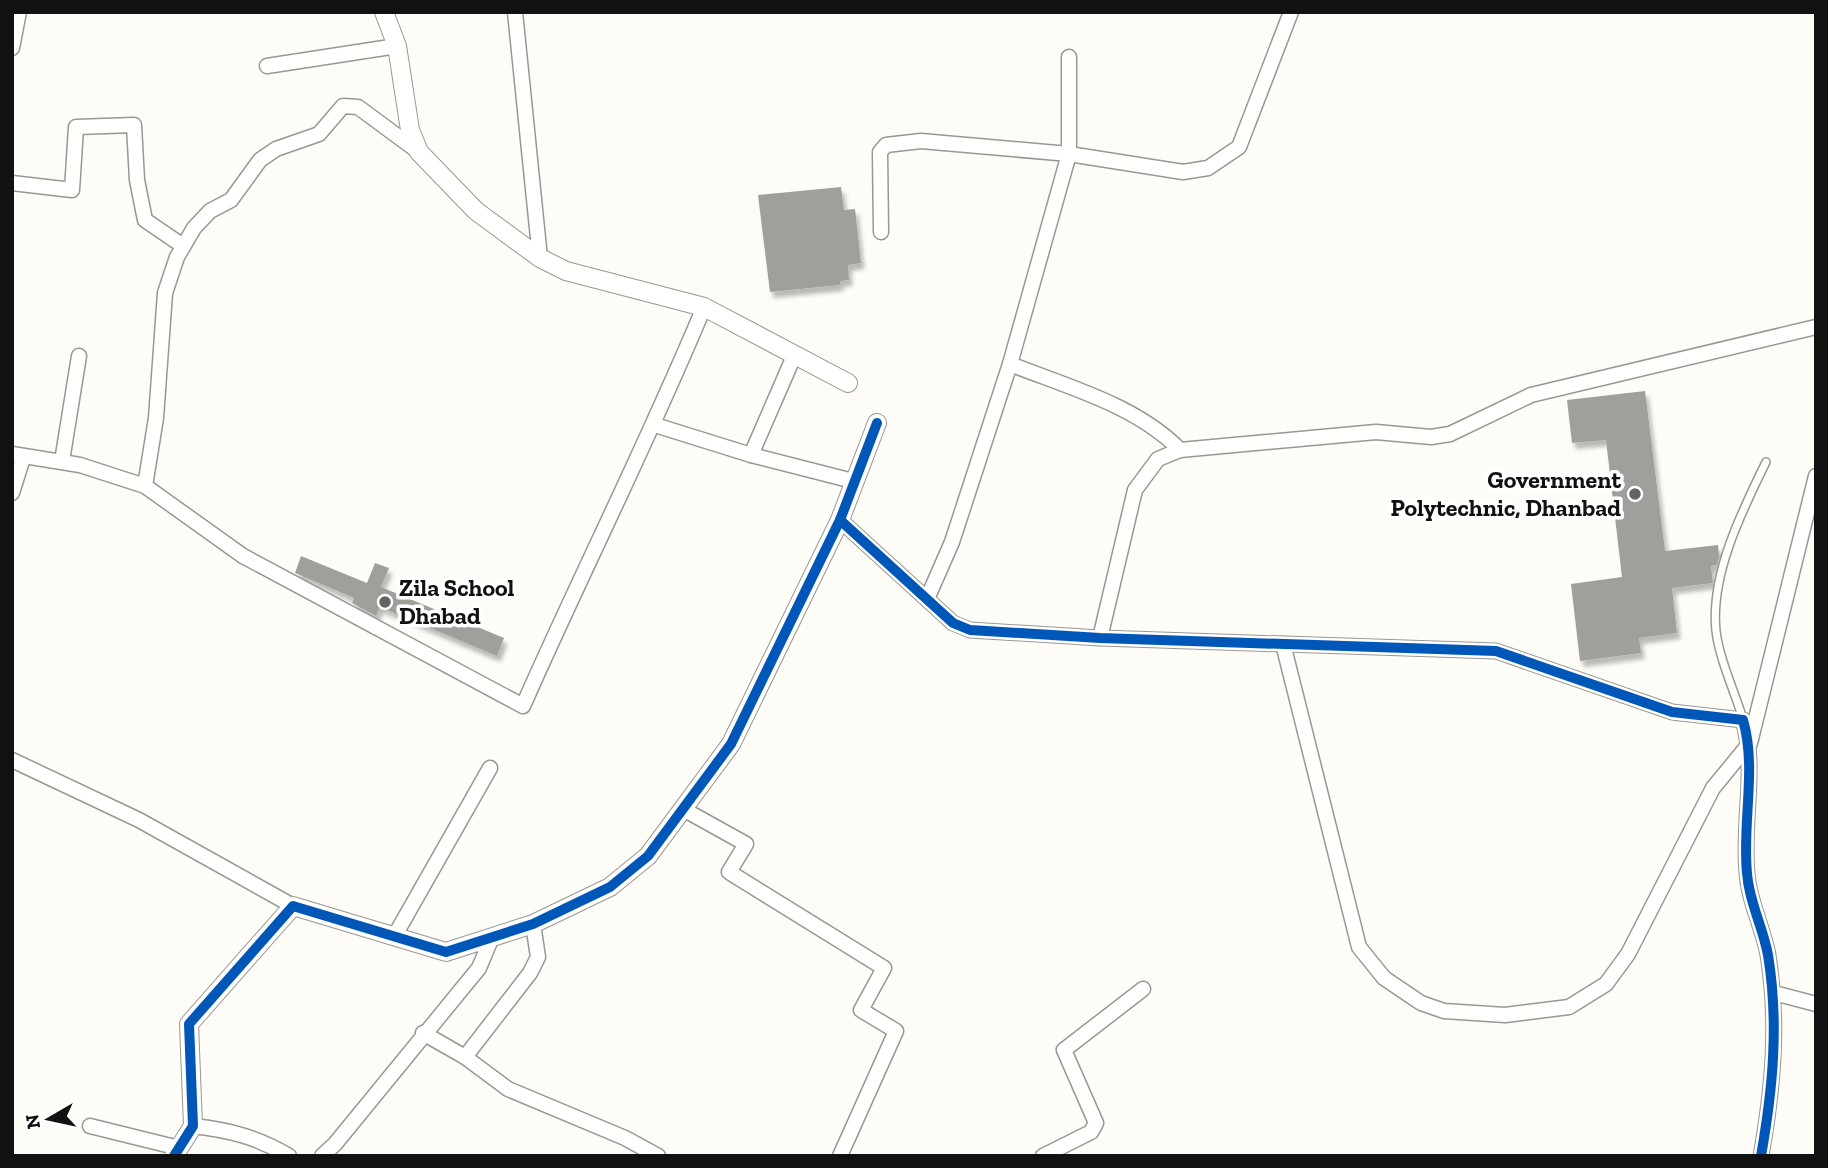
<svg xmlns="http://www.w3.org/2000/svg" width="1828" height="1168" font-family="'Zilla Slab',serif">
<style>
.building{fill:#a19f9c;filter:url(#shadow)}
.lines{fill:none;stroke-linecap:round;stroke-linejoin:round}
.service-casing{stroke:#979795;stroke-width:10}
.minor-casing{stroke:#979795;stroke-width:17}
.tertiary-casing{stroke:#979795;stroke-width:20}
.service{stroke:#fffffe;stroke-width:7}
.minor{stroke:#fffffe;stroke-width:14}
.tertiary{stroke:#fffffe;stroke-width:18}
.cycleway-casing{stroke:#fff;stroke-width:15}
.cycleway{stroke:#0057b8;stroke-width:10}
.poi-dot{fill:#646362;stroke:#fff;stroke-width:2.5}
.labels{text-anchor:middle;stroke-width:7;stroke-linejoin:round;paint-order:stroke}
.poi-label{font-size:24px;font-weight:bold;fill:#111;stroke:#fff;text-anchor:end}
</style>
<defs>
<filter id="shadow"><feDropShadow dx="3.5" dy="6" stdDeviation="2" flood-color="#0004"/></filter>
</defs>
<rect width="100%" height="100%" fill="#fdfcf7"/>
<!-- building -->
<g class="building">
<polygon points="841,187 844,210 855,209 861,263 848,265 849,280 840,281 840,285 770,292 758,195"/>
<polygon points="1645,391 1665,551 1718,545 1719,557 1717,565 1711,566 1713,583 1672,588 1677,633 1639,638 1641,653 1580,661 1571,584 1622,577 1606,440 1572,443 1567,400"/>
<polygon points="301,556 367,583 375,563 389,568 381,587 504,638 497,656 380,607 376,616 352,603 354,598 295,573"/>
</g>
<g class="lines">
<!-- service casing -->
<g class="service-casing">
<path id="service" d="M 1743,719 C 1735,693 1719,658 1716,631 C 1710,575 1742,511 1766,462"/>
</g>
<!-- minor casing -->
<g class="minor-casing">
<g id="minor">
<polyline points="515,12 540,258"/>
<polyline points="12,48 19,12"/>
<polyline points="267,66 397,46"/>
<polyline points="12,183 72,190 76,127 134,125 137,180 145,220 183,246"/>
<polyline points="881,232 880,152 886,145 921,141 1069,154 1183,172 1208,168 1239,147 1291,12"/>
<path d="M 1010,364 C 1068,387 1136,405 1180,450"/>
<polyline points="655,425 751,455 853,481"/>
<path d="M 12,454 L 80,465 L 145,486 L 243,556 L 523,706 C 582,572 648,442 704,307"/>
<polyline points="751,455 794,356"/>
<polyline points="62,461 79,356"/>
<polyline points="145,486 156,418 165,293 177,257 194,228 210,211 231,200 260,160 276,149 319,134 343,106 358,107 419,152"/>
<polyline points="12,493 23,458"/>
<path d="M 840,520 L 953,623 L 970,630 L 1100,638 L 1496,651 L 1672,712 L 1743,720 C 1757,768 1742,822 1747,873 C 1749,902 1763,927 1768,955 C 1779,1023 1773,1088 1761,1156"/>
<polyline points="927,599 952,542 1010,364 1069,154 1069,57"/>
<polyline points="1100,638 1135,490 1158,459 1180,450 1376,432 1431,437 1450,434 1531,395 1816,327"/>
<polyline points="1283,644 1359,947 1384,978 1421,1003 1444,1011 1505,1015 1569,1007 1606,984 1628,954 1713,788 1750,743 1816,476"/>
<polyline points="12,760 139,820 293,906"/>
<polyline points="683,809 746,844 729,872 884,968 861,1010 896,1031 840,1156"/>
<polyline points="394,937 490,768"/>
<polyline points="1774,993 1816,1004"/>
<polyline points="423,1033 465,1057 508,1089 625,1138 658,1156"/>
<polyline points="465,1057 530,973 538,957 533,924"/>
<polyline points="90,1126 179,1148"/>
<path d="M 193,1126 C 229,1130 257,1137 289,1156"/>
<polyline points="322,1156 335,1144 479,968 492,937"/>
<polyline points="1043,1156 1091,1132 1096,1123 1064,1050 1143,989"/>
</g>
</g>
<!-- tertiary casing -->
<g class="tertiary-casing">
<g id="tertiary">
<polyline points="384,12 397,46 410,130 419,152 476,211 540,258 566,271 704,307 848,383"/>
<polyline points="174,1156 193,1126 189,1024 293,906 446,952 533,924 610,887 648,856 731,744 840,520 877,423"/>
</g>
</g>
<!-- service -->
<use href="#service" class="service"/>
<!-- minor -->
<use href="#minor" class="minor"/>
<!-- tertiary -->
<use href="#tertiary" class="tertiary"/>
<!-- cycleway casing -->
<g class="cycleway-casing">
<g id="cycleway">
<path d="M 840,520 L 953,623 L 970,630 L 1100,638 L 1496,651 L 1672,712 L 1743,720 C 1757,768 1742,822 1747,873 C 1749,902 1763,927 1768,955 C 1779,1023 1773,1088 1761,1156"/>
<polyline points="174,1156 193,1126 189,1024 293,906 446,952 533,924 610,887 648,856 731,744 840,520 877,423"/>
</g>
</g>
<!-- cycleway -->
<use href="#cycleway" class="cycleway"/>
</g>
<!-- markers -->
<g class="poi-dot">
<circle cx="1635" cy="494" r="7"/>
<circle cx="385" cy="602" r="7"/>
</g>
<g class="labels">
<!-- poi labels -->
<g class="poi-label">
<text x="1621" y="488">Government<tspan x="1621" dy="28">Polytechnic, Dhanbad</tspan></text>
<text x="399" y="596" text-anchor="start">Zila School<tspan x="399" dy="28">Dhabad</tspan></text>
</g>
</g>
<!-- border -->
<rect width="1828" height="1168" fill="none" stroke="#111111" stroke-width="28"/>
<!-- north arrow -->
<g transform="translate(49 1119) rotate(261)" stroke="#ffffff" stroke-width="5" paint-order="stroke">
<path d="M0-5L12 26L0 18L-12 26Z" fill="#111111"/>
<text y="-10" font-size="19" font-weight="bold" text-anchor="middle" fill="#111111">N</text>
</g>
</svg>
